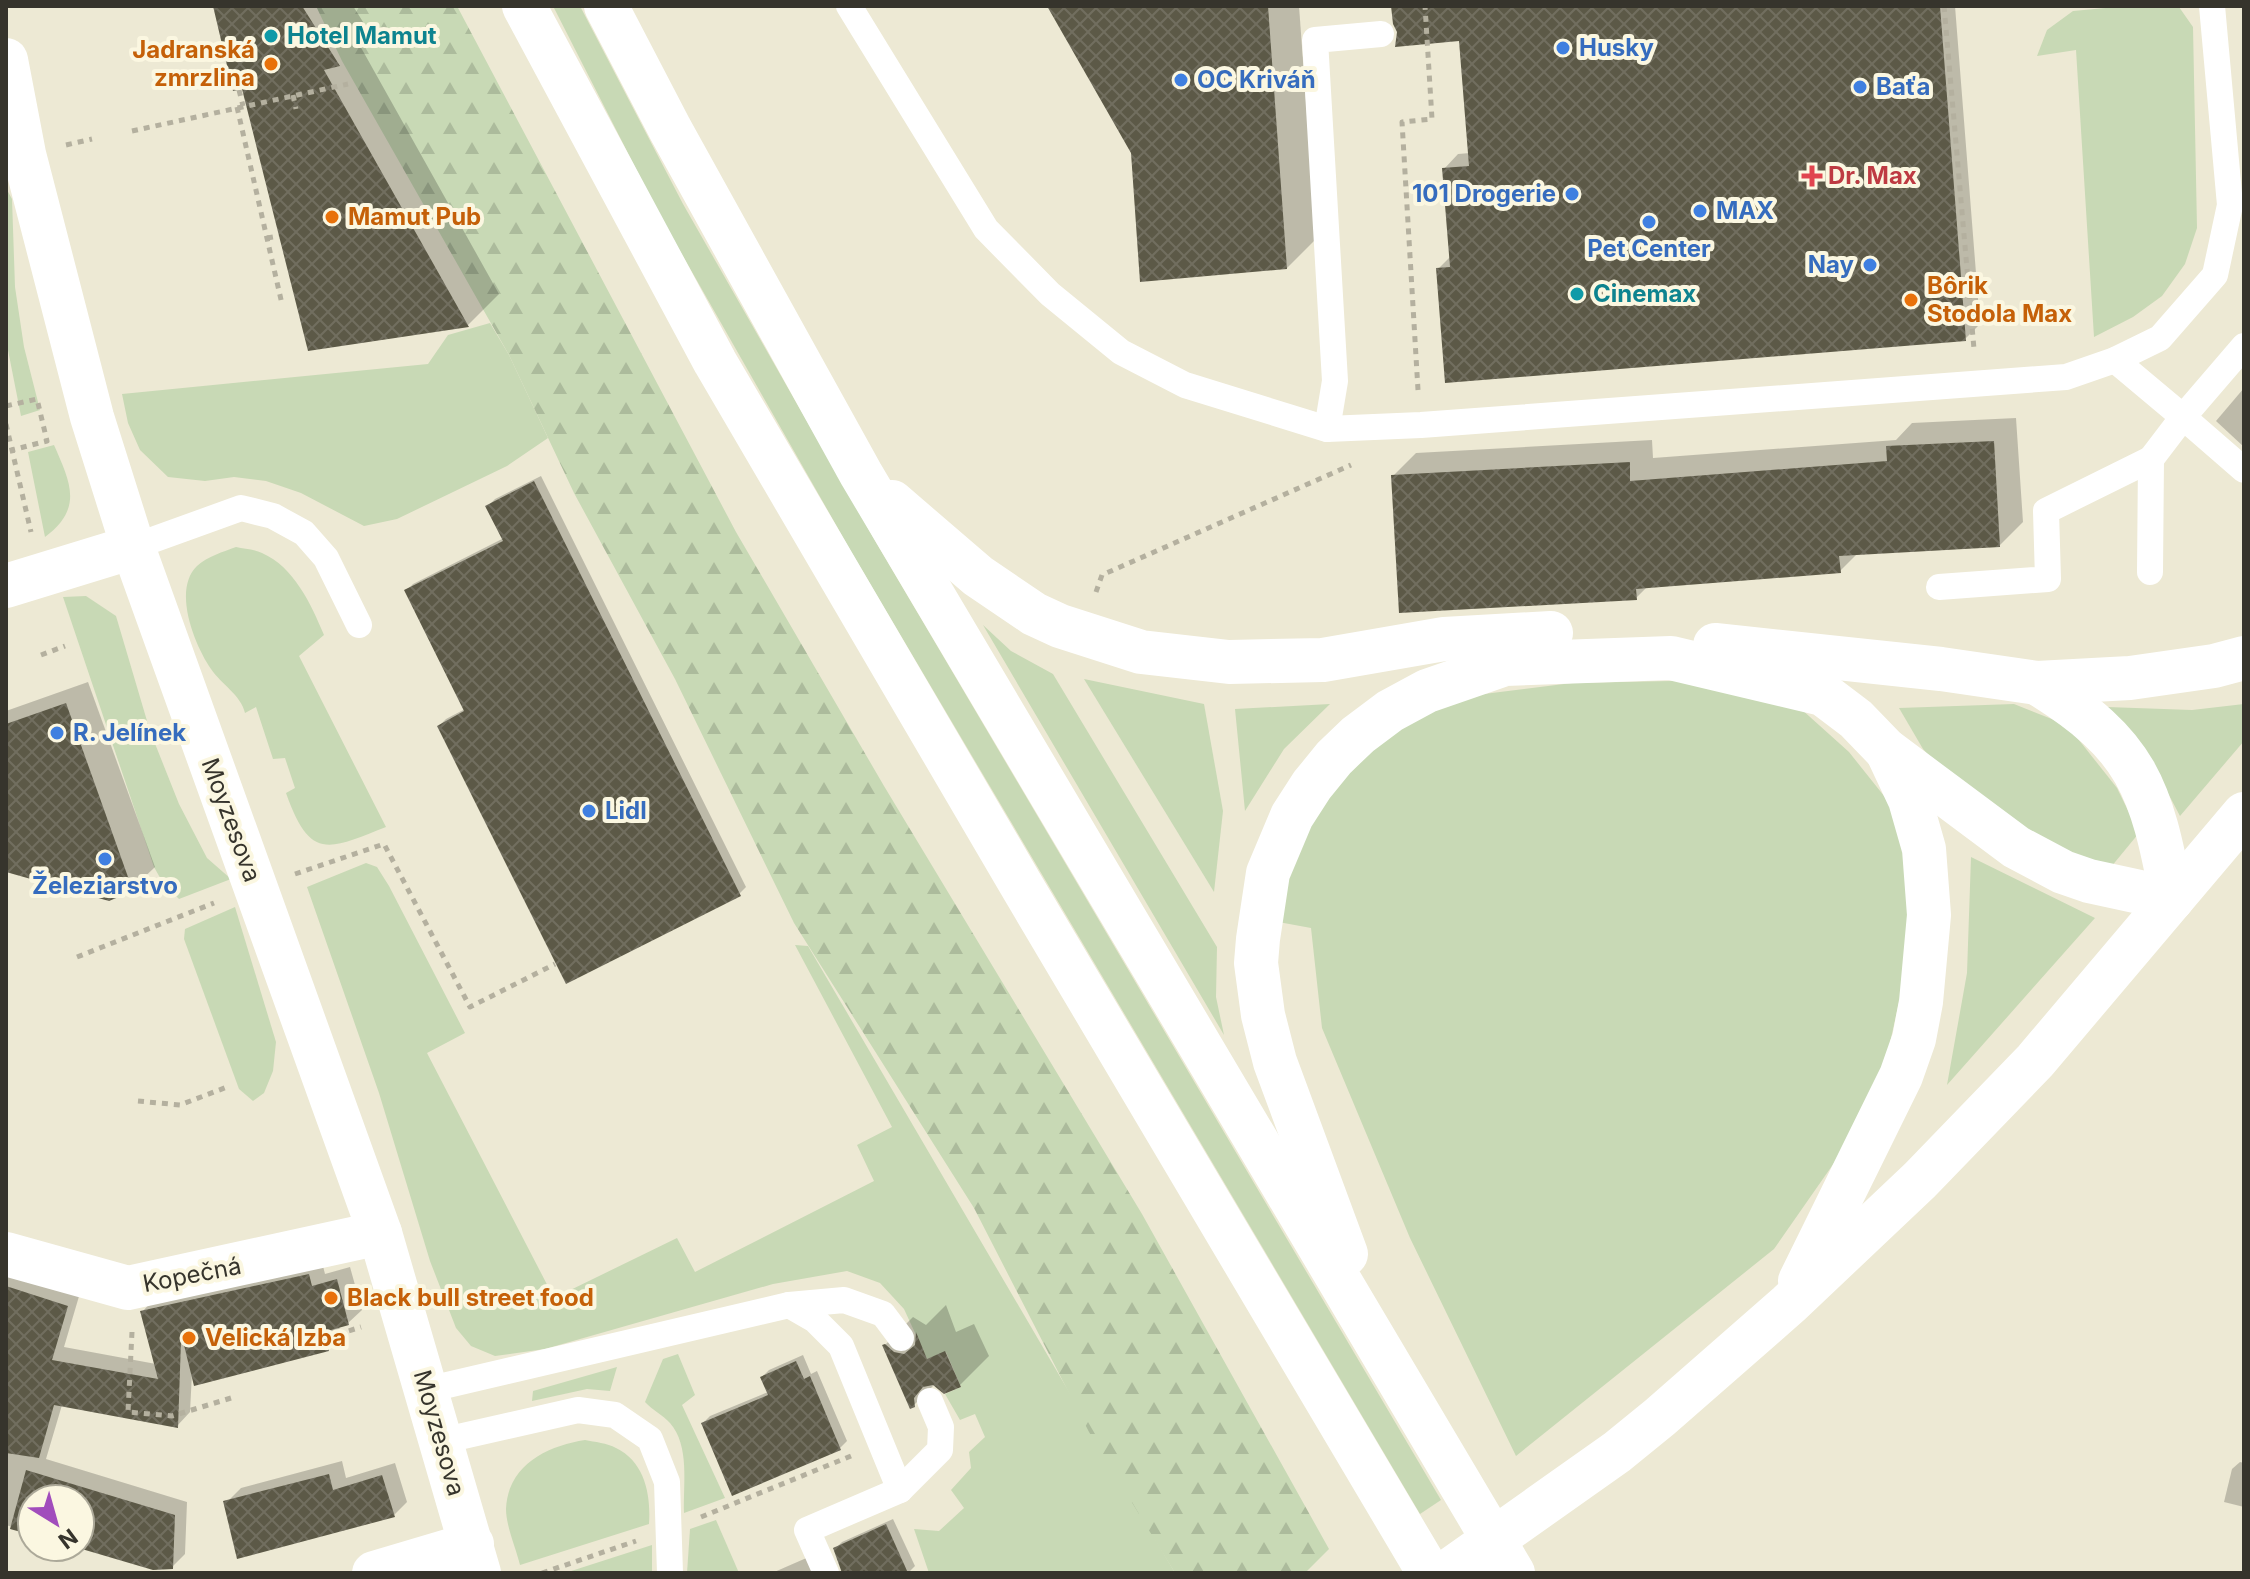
<svg xmlns="http://www.w3.org/2000/svg" width="2250" height="1579" font-family="Inter,sans-serif">
<style>
.grass{fill:#c8d9b5}
.forest{fill:url(#forest-firs)}
.shadow{fill:#0003}
.building{fill:url(#building-cross-hatch)}
.lines{fill:none;stroke-linecap:round;stroke-linejoin:round}
.path{stroke:#b4b09f;stroke-width:5;stroke-dasharray:6 6;stroke-linecap:butt}
.service{stroke:#fff;stroke-width:26}
.minor{stroke:#fff;stroke-width:44}
.primary{stroke:#fff;stroke-width:44}
.culture-dot{fill:#0f9aa8;stroke:#fbf7e1;stroke-width:3}
.shop-dot{fill:#3f7fe0;stroke:#fbf7e1;stroke-width:3}
.food-dot{fill:#e8710a;stroke:#fbf7e1;stroke-width:3}
.health-dot{fill:#e0444e;stroke:#fbf7e1;stroke-width:3}
.labels{text-anchor:middle;stroke-width:8;stroke-linejoin:round;paint-order:stroke}
.culture-label{font-size:24px;font-weight:bold;fill:#0d838f;stroke:#fbf7e1;text-anchor:start}
.shop-label{font-size:24px;font-weight:bold;fill:#366cbe;stroke:#fbf7e1;text-anchor:start}
.food-label{font-size:24px;font-weight:bold;fill:#c56008;stroke:#fbf7e1;text-anchor:start}
.health-label{font-size:24px;font-weight:bold;fill:#be3a42;stroke:#fbf7e1;text-anchor:start}
.street-label{font-size:24px;fill:#36342c;stroke:#fbf7e1}
</style>
<defs>
<pattern id="forest-firs" width="22" height="20" patternUnits="userSpaceOnUse" patternTransform="scale(2)"><rect width="22" height="20" fill="#c8d9b5"/><path d="M5 1l3.5 6h-7zM16 11l3.5 6h-7z" fill="#acbb9c"/></pattern>
<pattern id="building-cross-hatch" width="8" height="8" patternUnits="userSpaceOnUse" patternTransform="scale(2)"><rect width="8" height="8" fill="#5c5947"/><path d="M0 0l8 8M0 8l8-8" fill="none" stroke="#716e5f"/></pattern>
</defs>
<rect width="100%" height="100%" fill="#ede9d4"/>
<!-- grass -->
<g class="grass">
<polygon points="553,6 580,6 683,204 877,544 1441,1500 1420,1514 852,553 659,214"/>
<polygon points="2127,6 2179,7 2193,27 2197,228 2185,264 2162,296 2133,317 2094,337 2076,50 2037,56 2047,30 2073,11"/>
<polygon points="6,188 12,199 15,287 24,347 40,410 21,416 6,340"/>
<polygon points="490,323 509,355 548,438 507,466 451,493 397,519 364,526 301,493 266,481 234,477 205,481 168,477 140,450 128,423 122,394 428,364 448,335"/>
<path d="M 54,445 C 70,482 84,508 45,537 L 28,452 Z"/>
<path d="M 236,547 C 244,549 254,549 262,553 C 294,567 311,604 324,635 L 299,656 L 386,827 C 328,850 310,861 286,793 L 295,788 L 285,758 L 273,759 L 256,707 L 245,713 C 241,695 221,684 211,669 C 195,646 172,590 197,566 C 208,556 223,552 236,547 Z"/>
<polygon points="86,596 116,616 150,731 179,804 207,858 231,879 179,899 163,883 154,867 63,597"/>
<polygon points="983,625 1011,651 1053,674 1217,947 1216,997 1224,1035"/>
<polygon points="1084,679 1204,704 1223,811 1214,892"/>
<polygon points="1721,680 1800,708 1849,752 1896,811 1909,890 1904,980 1883,1074 1834,1163 1774,1249 1516,1456 1410,1238 1322,1028 1311,928 1273,921 1313,807 1368,747 1436,700 1572,683"/>
<polygon points="1330,704 1284,749 1245,811 1235,709"/>
<polygon points="2014,704 2067,725 2117,788 2139,833 2111,867 2072,859 1968,799 1923,749 1899,708"/>
<polygon points="2244,704 2244,741 2180,816 2151,761 2107,707 2192,710"/>
<polygon points="1971,857 2095,918 1947,1085 1967,973"/>
<polygon points="366,863 377,867 389,886 465,1033 427,1053 554,1298 677,1238 695,1272 874,1181 857,1145 892,1127 795,945 808,946 1175,1573 929,1573 914,1529 939,1531 964,1508 951,1490 971,1468 969,1452 985,1437 975,1414 960,1420 945,1394 961,1387 946,1352 927,1359 904,1309 880,1283 847,1271 773,1284 545,1349 495,1356 471,1346 456,1328 430,1261 379,1093 307,887"/>
<polygon points="235,907 276,1042 273,1071 264,1093 253,1101 239,1089 184,939 185,929"/>
<path d="M 678,1354 L 695,1395 L 682,1405 L 725,1498 L 684,1513 C 683,1484 690,1446 670,1423 C 663,1415 652,1410 645,1402 L 663,1359 Z"/>
<polygon points="617,1367 610,1391 587,1389 532,1401 533,1391"/>
<path d="M 585,1440 C 595,1442 607,1443 616,1448 C 645,1462 651,1495 649,1524 L 520,1565 C 516,1548 506,1526 506,1509 C 508,1464 548,1446 585,1440 Z"/>
<polygon points="716,1520 739,1573 687,1573 690,1529"/>
<polygon points="652,1545 652,1573 565,1573"/>
</g>
<!-- forest -->
<polygon class="forest" points="316,6 457,6 736,532 884,786 1142,1214 1329,1549 1305,1573 1175,1573 1089,1432 974,1208 794,923 675,679 574,493 509,355 342,61"/>
<!-- shadow -->
<g class="shadow">
<polygon points="215,6 353,6 370,33 359,44 499,294 468,325 309,349 244,87"/>
<polygon points="1049,6 1299,6 1316,239 1287,268 1133,153"/>
<polygon points="1393,6 1955,6 1980,324 1965,339 1438,269 1451,256 1444,169 1458,154 1470,153 1461,38 1399,31"/>
<polygon points="2244,388 2244,447 2216,421"/>
<polygon points="2016,418 2023,522 2000,545 1858,553 1840,571 1647,587 1636,598 1393,476 1416,453 1652,440 1653,458 1896,440 1912,423"/>
<polygon points="541,476 746,887 739,894 439,726 446,719 465,709 406,591 413,584 504,538 488,506 495,499"/>
<polygon points="88,682 155,867 132,889 6,870 6,711"/>
<polygon points="322,1262 325,1274 350,1267 362,1310 348,1323 339,1326 341,1336 328,1349 192,1373 190,1412 177,1426 62,1405 46,1459 187,1502 185,1554 172,1567 80,1547 80,1499 32,1499 32,1533 6,1525 6,1270 80,1293 64,1347 156,1364 142,1312 155,1298"/>
<polygon points="946,1305 956,1332 974,1324 989,1356 960,1385 935,1384 914,1405 884,1346 913,1317 926,1325"/>
<polygon points="803,1355 811,1374 817,1371 847,1441 840,1448 703,1423 710,1416 768,1392 762,1377 769,1370"/>
<polygon points="342,1461 346,1478 395,1463 407,1502 394,1515 228,1501 241,1488"/>
<polygon points="2240,1462 2244,1463 2244,1507 2224,1502 2232,1469"/>
<polygon points="893,1519 915,1566 908,1573 844,1573 835,1549 842,1542"/>
<polygon points="811,1556 820,1573 772,1573"/>
</g>
<!-- building -->
<g class="building">
<polygon points="213,6 302,6 340,66 324,70 469,327 308,351 242,89 233,91"/>
<polygon points="1047,6 1268,6 1287,269 1140,282 1131,153"/>
<polygon points="1391,6 1940,6 1966,341 1445,383 1436,268 1450,267 1442,168 1469,166 1459,41 1395,47 1397,32 1393,24"/>
<polygon points="1994,441 2000,547 1839,556 1841,573 1636,589 1637,600 1399,613 1391,475 1630,462 1630,481 1887,461 1886,446"/>
<polygon points="534,481 741,896 566,984 437,726 464,711 404,590 503,541 485,506"/>
<polygon points="66,703 133,891 109,901 6,872 6,724"/>
<polygon points="309,1274 312,1286 337,1279 349,1325 324,1332 329,1351 194,1386 183,1341 181,1341 178,1428 54,1405 39,1458 6,1453 6,1286 68,1306 52,1360 158,1379 140,1311"/>
<polygon points="916,1332 927,1359 945,1351 961,1387 944,1394 933,1385 923,1387 914,1398 915,1407 910,1409 882,1345 885,1344 894,1352 904,1354 915,1345"/>
<polygon points="796,1361 804,1379 810,1376 841,1450 732,1496 701,1423 768,1395 760,1377"/>
<polygon points="26,1470 175,1515 173,1569 153,1570 75,1547 80,1547 80,1499 32,1499 32,1535 10,1529"/>
<polygon points="329,1474 333,1490 382,1475 395,1517 237,1559 223,1501"/>
<polygon points="886,1524 908,1573 842,1573 833,1548"/>
</g>
<g class="lines">
<!-- path -->
<g class="path">
<polyline points="1944,6 1974,349"/>
<polyline points="239,90 243,106"/>
<polyline points="293,95 296,109"/>
<polyline points="237,107 282,304"/>
<polyline points="132,131 348,84"/>
<polyline points="66,145 92,139"/>
<polyline points="267,238 279,236"/>
<polyline points="1418,390 1402,122 1432,119 1425,6"/>
<polyline points="6,406 37,399 47,441 12,450"/>
<polyline points="6,424 31,532"/>
<polyline points="1096,592 1102,575 1351,465"/>
<polyline points="41,655 65,646"/>
<polyline points="295,874 384,844 470,1007 555,964"/>
<polyline points="77,957 214,903"/>
<polyline points="138,1101 180,1105 227,1087"/>
<polyline points="132,1332 128,1412 172,1416 231,1398"/>
<polyline points="326,1338 361,1327"/>
<polyline points="701,1517 851,1456"/>
<polyline points="542,1573 636,1541"/>
</g>
<!-- service -->
<g class="service">
<polyline points="849,6 986,229 1050,294 1121,352 1185,385 1327,429 1421,425 2066,377 2115,360 2160,338 2215,275 2230,205 2212,6"/>
<polyline points="2115,360 2183,417 2244,346"/>
<polyline points="1327,429 1335,381 1315,40 1381,34"/>
<polyline points="133,547 241,508 273,516 304,533 326,558 359,625"/>
<polyline points="2150,572 2151,459 2183,417 2244,470"/>
<polyline points="1939,587 2048,579 2046,511 2151,459"/>
<polyline points="789,1305 844,1300 883,1314 901,1338"/>
<polyline points="426,1390 789,1305 815,1320 841,1346 900,1490 807,1530 826,1573"/>
<polyline points="441,1441 578,1410 615,1415 650,1439 667,1482 670,1573"/>
<polyline points="900,1490 940,1450 941,1427 930,1401"/>
</g>
<!-- minor -->
<g class="minor">
<polyline points="6,60 24,154 92,417 133,547 380,1233 479,1573"/>
<polyline points="6,586 133,547"/>
<polyline points="6,1254 128,1288 380,1233"/>
<polyline points="374,1573 472,1544"/>
</g>
<!-- primary -->
<g class="primary">
<polyline points="524,6 715,362 1020,883 1429,1573"/>
<polyline points="606,6 670,129 861,474 1513,1573"/>
<polyline points="892,502 978,576 1034,614 1060,626 1141,652 1229,662 1323,660 1444,639 1551,633"/>
<polyline points="1715,645 1941,669 2037,683 2130,678 2214,666 2244,658"/>
<path d="M 2037,683 C 2138,745 2151,787 2172,899"/>
<polyline points="1346,1254 1275,1062 1263,1015 1256,963 1258,939 1268,873 1292,816 1312,785 1334,758 1358,735 1390,711 1427,691 1505,664 1671,658 1823,694 1856,719 1886,750 2016,847 2063,872 2089,881 2172,899"/>
<polyline points="1800,1281 1901,1076 1914,1039 1921,1002 1929,915 1924,849 1910,800 1887,751"/>
<polyline points="1446,1573 1617,1452 1660,1417 1789,1304 1920,1180 2035,1061 2244,814"/>
</g>
</g>
<!-- markers -->
<g class="culture-dot">
<circle cx="271" cy="36" r="8"/>
<circle cx="1577" cy="294" r="8"/>
</g>
<g class="shop-dot">
<circle cx="1563" cy="48" r="8"/>
<circle cx="1181" cy="80" r="8"/>
<circle cx="1860" cy="87" r="8"/>
<circle cx="1572" cy="194" r="8"/>
<circle cx="1700" cy="211" r="8"/>
<circle cx="1649" cy="222" r="8"/>
<circle cx="1870" cy="265" r="8"/>
<circle cx="57" cy="733" r="8"/>
<circle cx="589" cy="811" r="8"/>
<circle cx="105" cy="859" r="8"/>
</g>
<g class="food-dot">
<circle cx="271" cy="64" r="8"/>
<circle cx="332" cy="217" r="8"/>
<circle cx="1911" cy="300" r="8"/>
<circle cx="331" cy="1298" r="8"/>
<circle cx="189" cy="1338" r="8"/>
</g>
<path class="health-dot" d="M1808 164h8v8h8v8h-8v8h-8v-8h-8v-8h8z"/>
<g class="labels">
<!-- culture labels -->
<g class="culture-label">
<text x="287" y="44">Hotel Mamut</text>
<text x="1593" y="302">Cinemax</text>
</g>
<!-- shop labels -->
<g class="shop-label">
<text x="1579" y="56">Husky</text>
<text x="1197" y="88">OC Kriváň</text>
<text x="1876" y="95">Baťa</text>
<text x="1556" y="202" text-anchor="end">101 Drogerie</text>
<text x="1716" y="219">MAX</text>
<text x="1649" y="257" text-anchor="middle">Pet Center</text>
<text x="1854" y="273" text-anchor="end">Nay</text>
<text x="73" y="741">R. Jelínek</text>
<text x="605" y="819">Lidl</text>
<text x="105" y="894" text-anchor="middle">Železiarstvo</text>
</g>
<!-- food labels -->
<g class="food-label">
<text x="255" y="58" text-anchor="end">Jadranská<tspan x="255" dy="28">zmrzlina</tspan></text>
<text x="348" y="225">Mamut Pub</text>
<text x="1927" y="294">Bôrik<tspan x="1927" dy="28">Stodola Max</tspan></text>
<text x="347" y="1306">Black bull street food</text>
<text x="205" y="1346">Velická Izba</text>
</g>
<!-- health labels -->
<g class="health-label">
<text x="1828" y="184">Dr. Max</text>
</g>
<!-- street labels -->
<g class="street-label">
<text transform="translate(231 820) rotate(70)" y="8">Moyzesova</text>
<text transform="translate(192 1275) rotate(-11)" y="8">Kopečná</text>
<text transform="translate(439 1433) rotate(74)" y="8">Moyzesova</text>
</g>
</g>
<!-- border -->
<rect width="2250" height="1579" fill="none" stroke="#36342c" stroke-width="16"/>
<!-- north arrow -->
<g transform="translate(56 1523) rotate(143)"><circle r="38" fill="#fbf7e1" stroke="#aca999" stroke-width="2"/>
<path d="M0-6L14 30L0 20L-14 30Z" fill="#a14dbc"/>
<text y="-12" font-size="22" font-weight="bold" text-anchor="middle" fill="#36342c">N</text>
</g>
</svg>
